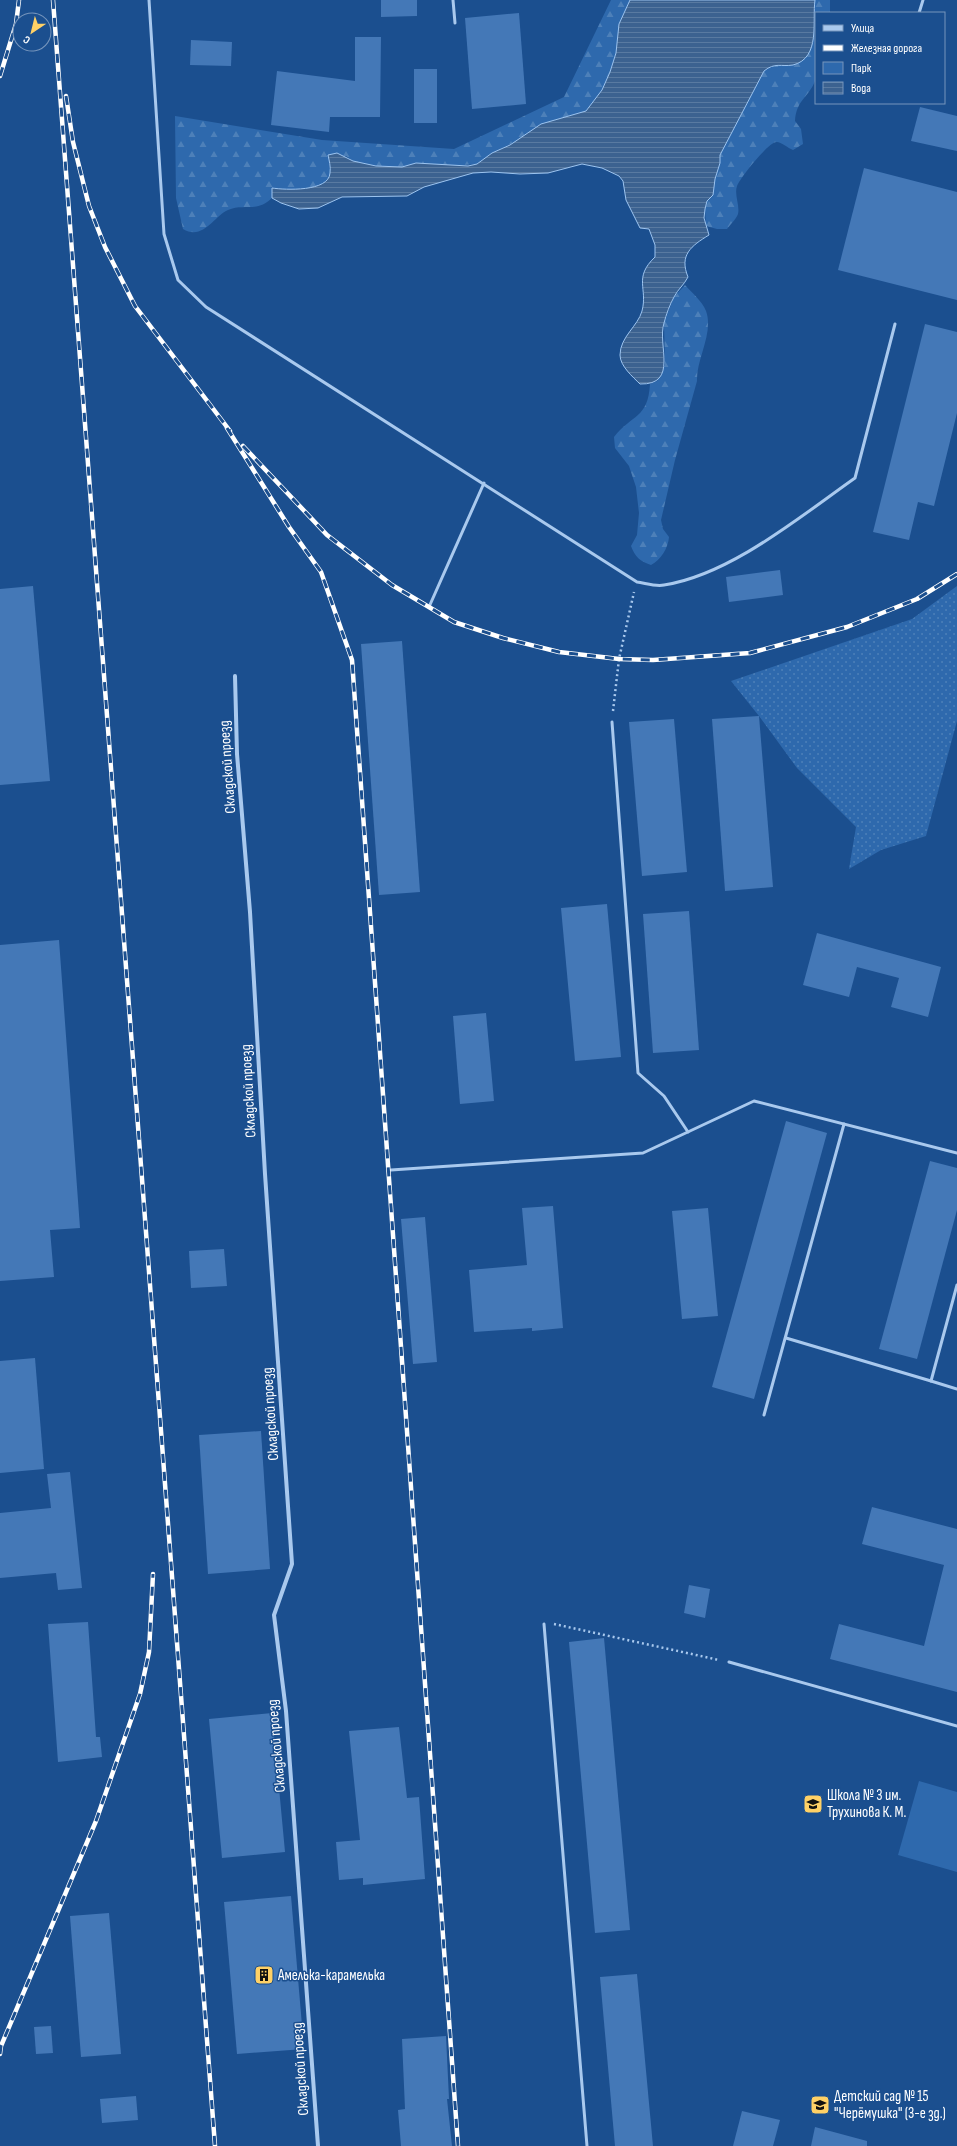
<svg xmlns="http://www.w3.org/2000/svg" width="957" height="2146" font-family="'Sofia Sans Condensed',sans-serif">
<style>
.green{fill:url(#green-dots)}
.forest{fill:url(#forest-firs)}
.pitch{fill:#2e69ad}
.water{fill:url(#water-rules);stroke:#9cc4f0}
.building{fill:#4478b7}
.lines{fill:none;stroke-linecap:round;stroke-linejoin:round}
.path{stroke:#a9c9ee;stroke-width:2.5;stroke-dasharray:2 3;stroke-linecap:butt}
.service{stroke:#a9c9ee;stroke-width:3}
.minor{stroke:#a9c9ee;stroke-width:4}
.rail-casing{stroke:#fff;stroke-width:4.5}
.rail{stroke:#1b4f8f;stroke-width:3;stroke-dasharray:9;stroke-linecap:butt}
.labels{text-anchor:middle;stroke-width:3;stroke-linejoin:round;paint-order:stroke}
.street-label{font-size:15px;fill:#fff;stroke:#1b4f8f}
.poi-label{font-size:15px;fill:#fff;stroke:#1b4f8f;text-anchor:start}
</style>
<defs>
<pattern id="green-dots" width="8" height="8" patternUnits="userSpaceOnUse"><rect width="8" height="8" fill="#2e69ad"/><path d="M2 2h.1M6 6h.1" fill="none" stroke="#4d80b9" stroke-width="1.8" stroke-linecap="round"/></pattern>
<pattern id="forest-firs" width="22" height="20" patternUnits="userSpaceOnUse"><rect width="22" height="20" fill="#2e69ad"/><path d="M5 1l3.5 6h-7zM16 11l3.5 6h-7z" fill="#4d80b9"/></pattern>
<pattern id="water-rules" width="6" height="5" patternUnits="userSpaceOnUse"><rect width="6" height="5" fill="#3c6290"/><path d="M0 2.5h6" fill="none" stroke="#597aa1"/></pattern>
</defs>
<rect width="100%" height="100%" fill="#1b4f8f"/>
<!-- green -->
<polygon class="green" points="957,586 957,721 926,836 881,850 849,869 856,827 797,768 759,716 731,681 912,619"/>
<!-- forest -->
<g class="forest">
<path d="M 611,0 L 630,0 L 619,24 L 616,53 L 610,72 L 602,90 L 586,111 L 541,124 L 517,141 L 492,153 L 477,164 L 451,166 L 416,163 L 402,167 L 376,166 L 353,161 L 346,156 L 329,164 L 331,174 C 329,177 328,181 326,183 C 317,190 284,190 272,188 L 272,198 C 257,213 243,203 228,210 C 214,216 203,241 183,229 L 176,198 L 175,116 L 322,140 L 454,149 L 564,97 Z"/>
<path d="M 815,0 L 830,0 L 830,13 L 816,13 C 816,25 819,73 815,81 C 809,97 796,100 795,121 L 801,129 L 803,144 L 793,150 C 788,148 781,142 777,142 C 769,141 740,178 737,186 C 734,195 740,205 738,214 C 736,219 730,225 727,229 L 717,229 L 706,226 L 705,209 L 707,201 L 713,195 L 715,179 L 720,163 L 720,155 L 764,71 C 775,63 786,66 799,63 L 814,34 Z"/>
<path d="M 685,285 C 692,293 702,301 706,311 C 714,333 696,359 697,381 L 675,460 L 661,520 L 663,529 L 669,537 C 668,548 661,560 651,565 C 640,561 635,557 631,546 L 637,535 L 639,513 L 636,487 L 629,466 L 615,448 L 614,437 C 632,414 648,419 650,384 L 657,381 L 665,365 L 664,323 L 674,297 Z"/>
</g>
<!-- pitch -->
<polygon class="pitch" points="919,1781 957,1792 957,1872 898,1855"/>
<!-- water -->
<path class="water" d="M 630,0 L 815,0 C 812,21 821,58 793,65 C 781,67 775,62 764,71 L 720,155 L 720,163 L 715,179 L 713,195 L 707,201 L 705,209 L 704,218 L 709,235 C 691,246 679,255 688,277 C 684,285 678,289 674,297 C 670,304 666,315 664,323 C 657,345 679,385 640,384 C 633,377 620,366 620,355 C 620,337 638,326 642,311 C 648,288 633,278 655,257 L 655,245 L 649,229 L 640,228 L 626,200 L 623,181 L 619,176 L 602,168 L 582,164 L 548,173 L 520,174 L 491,172 L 473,173 L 424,187 L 407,196 L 342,197 L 318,208 L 299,209 L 281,203 L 272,198 L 272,188 C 285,190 329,192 330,173 C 331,167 329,160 328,155 L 337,153 L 353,161 L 376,166 L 402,167 L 416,163 L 468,166 L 477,164 L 492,153 L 510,145 L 541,124 L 586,111 L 602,90 L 610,72 L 616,53 L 619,24 Z"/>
<!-- building -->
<g class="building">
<polygon points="381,0 417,0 417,16 381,17"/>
<polygon points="519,13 526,104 472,109 465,18"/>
<polygon points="355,37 381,37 380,117 330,117 329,132 271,125 277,71 355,81"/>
<polygon points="191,40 232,42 231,66 190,65"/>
<rect x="414" y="69" width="23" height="54"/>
<polygon points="920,107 957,116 957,151 911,141"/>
<polygon points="864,168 957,192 957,300 838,270"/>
<polygon points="925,324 957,332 957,413 934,506 918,502 909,540 873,532"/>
<polygon points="780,570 783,595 729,602 726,577"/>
<polygon points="33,586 50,781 0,785 0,589"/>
<polygon points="402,641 420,892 379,895 361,644"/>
<polygon points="759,716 773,887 725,891 712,719"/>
<polygon points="674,719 687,872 642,876 629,722"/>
<polygon points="607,904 621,1057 575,1061 561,908"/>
<polygon points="689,911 699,1050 653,1053 643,914"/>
<polygon points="817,933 941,967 928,1017 891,1007 899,978 857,967 849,997 803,985"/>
<polygon points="59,940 80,1228 50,1230 54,1277 0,1281 0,945"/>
<polygon points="486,1013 494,1101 460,1104 453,1016"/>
<polygon points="786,1121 827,1133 754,1399 712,1387"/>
<polygon points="930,1161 957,1168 957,1210 917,1359 879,1349"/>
<polygon points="553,1206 563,1328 532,1331 532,1328 474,1332 469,1270 527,1265 522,1208"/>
<polygon points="708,1208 718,1316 682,1319 672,1211"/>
<polygon points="425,1217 437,1362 413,1364 401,1219"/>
<polygon points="224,1249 227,1286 191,1288 189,1251"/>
<polygon points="35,1358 44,1469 0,1473 0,1361"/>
<polygon points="261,1431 270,1569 208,1574 199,1435"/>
<polygon points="70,1472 82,1588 58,1590 56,1573 0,1578 0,1513 51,1508 47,1474"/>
<polygon points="872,1507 957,1529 957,1692 830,1659 839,1624 924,1646 944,1565 862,1544"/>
<polygon points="689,1585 710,1589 705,1618 684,1613"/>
<polygon points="88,1622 96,1737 100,1737 102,1757 58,1762 48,1624"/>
<polygon points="604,1638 630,1930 595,1933 569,1642"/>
<polygon points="272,1713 285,1852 222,1858 209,1719"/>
<polygon points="399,1727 407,1798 419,1797 425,1879 363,1885 363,1878 339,1880 336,1842 360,1840 349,1731"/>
<polygon points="291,1896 304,2049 237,2054 224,1902"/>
<polygon points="109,1913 121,2054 81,2057 70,1916"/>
<polygon points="637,1974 653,2146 615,2146 600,1977"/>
<polygon points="51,2026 53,2053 36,2054 34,2027"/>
<polygon points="446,2036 449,2099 447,2099 452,2146 401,2146 398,2110 405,2109 402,2039"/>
<polygon points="136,2096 138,2120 102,2123 100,2099"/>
<polygon points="742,2111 780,2120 773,2146 733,2146"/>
<polygon points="815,2127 867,2141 867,2146 811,2146"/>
</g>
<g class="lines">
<!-- path -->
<g class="path">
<polyline points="613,711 619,659 634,592"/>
<polyline points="554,1624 719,1660"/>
</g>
<!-- service -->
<g class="service">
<path d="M 149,0 L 164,234 L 178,280 L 206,307 L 637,582 C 645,583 656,587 664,585 C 730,575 801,516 855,478 L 895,324"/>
<polyline points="453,0 455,23"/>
<polyline points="919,13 923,0"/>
<polyline points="429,607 484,483"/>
<polyline points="612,722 638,1073 664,1096 688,1132"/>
<polyline points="391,1170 643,1153 754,1101 957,1153"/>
<polyline points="957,1285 931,1381 957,1389"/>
<polyline points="786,1338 931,1381"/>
<polyline points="764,1415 844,1124"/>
<polyline points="544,1624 587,2146"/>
<polyline points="729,1662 957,1726"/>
</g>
<!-- minor -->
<polyline class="minor" points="235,676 237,754 250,912 265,1174 292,1564 274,1615 286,1711 318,2146"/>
<!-- rail casing -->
<g class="rail-casing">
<g id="rail">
<polyline points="53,0 215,2146"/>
<polyline points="0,76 16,24 19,0"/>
<polyline points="66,96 73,142 89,206 105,247 135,306 230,431"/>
<polyline points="227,428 289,527 321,572 352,660 458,2146"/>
<polyline points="243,446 327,535 392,585 454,622 503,638 559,652 619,659 653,660 750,653 847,627 917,599 957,574"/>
<polyline points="0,2054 1,2046 96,1821 140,1694 149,1652 153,1574"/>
</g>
</g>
<!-- rail -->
<use href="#rail" class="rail"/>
</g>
<!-- icons -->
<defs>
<g id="school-square" transform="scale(1)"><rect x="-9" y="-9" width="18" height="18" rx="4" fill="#ffd166" stroke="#1b4f8f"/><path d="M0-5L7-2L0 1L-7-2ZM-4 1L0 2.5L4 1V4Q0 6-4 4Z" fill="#111"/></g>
<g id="building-square" transform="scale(1)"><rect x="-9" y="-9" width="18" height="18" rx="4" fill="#ffd166" stroke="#1b4f8f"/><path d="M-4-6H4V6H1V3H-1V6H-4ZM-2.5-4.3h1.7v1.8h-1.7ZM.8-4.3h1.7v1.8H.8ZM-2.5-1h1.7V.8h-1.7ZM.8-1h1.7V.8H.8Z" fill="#111"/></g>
</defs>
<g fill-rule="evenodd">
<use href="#school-square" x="813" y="1804"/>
<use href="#building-square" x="264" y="1975"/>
<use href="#school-square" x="820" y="2105"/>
</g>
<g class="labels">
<!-- street labels -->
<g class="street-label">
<text transform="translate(227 767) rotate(-94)" y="5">Складской проезд</text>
<text transform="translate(248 1091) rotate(-93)" y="5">Складской проезд</text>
<text transform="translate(270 1414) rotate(-94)" y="5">Складской проезд</text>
<text transform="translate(276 1746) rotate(-95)" y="5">Складской проезд</text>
<text transform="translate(300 2069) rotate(-94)" y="5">Складской проезд</text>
</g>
<!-- poi labels -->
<g class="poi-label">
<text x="827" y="1800">Школа № 3 им.<tspan x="827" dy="17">Трухинова К. М.</tspan></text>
<text x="278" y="1980">Амелька-карамелька</text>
<text x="834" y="2101">Детский сад № 15<tspan x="834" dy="17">"Черёмушка" (3-е зд.)</tspan></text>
</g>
</g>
<!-- legend -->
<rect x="815" y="12" width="130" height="92" fill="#1b4f8f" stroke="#7695bc"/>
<rect x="823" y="25" width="20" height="6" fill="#a9c9ee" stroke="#7695bc"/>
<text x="851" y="32" font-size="12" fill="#ffffff">Улица</text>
<rect x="823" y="45" width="20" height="6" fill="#ffffff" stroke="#7695bc"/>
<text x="851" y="52" font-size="12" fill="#ffffff">Железная дорога</text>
<rect x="823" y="62" width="20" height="12" fill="#2e69ad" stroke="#7695bc"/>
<text x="851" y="72" font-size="12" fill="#ffffff">Парк</text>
<rect x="823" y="82" width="20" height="12" fill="url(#water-rules)" stroke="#7695bc"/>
<text x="851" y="92" font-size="12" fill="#ffffff">Вода</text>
<!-- north arrow -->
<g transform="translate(32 32) rotate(215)"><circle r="19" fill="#1b4f8f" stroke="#7695bc"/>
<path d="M0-3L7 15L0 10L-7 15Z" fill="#ffd166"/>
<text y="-6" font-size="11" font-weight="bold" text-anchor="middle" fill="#ffffff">С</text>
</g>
</svg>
